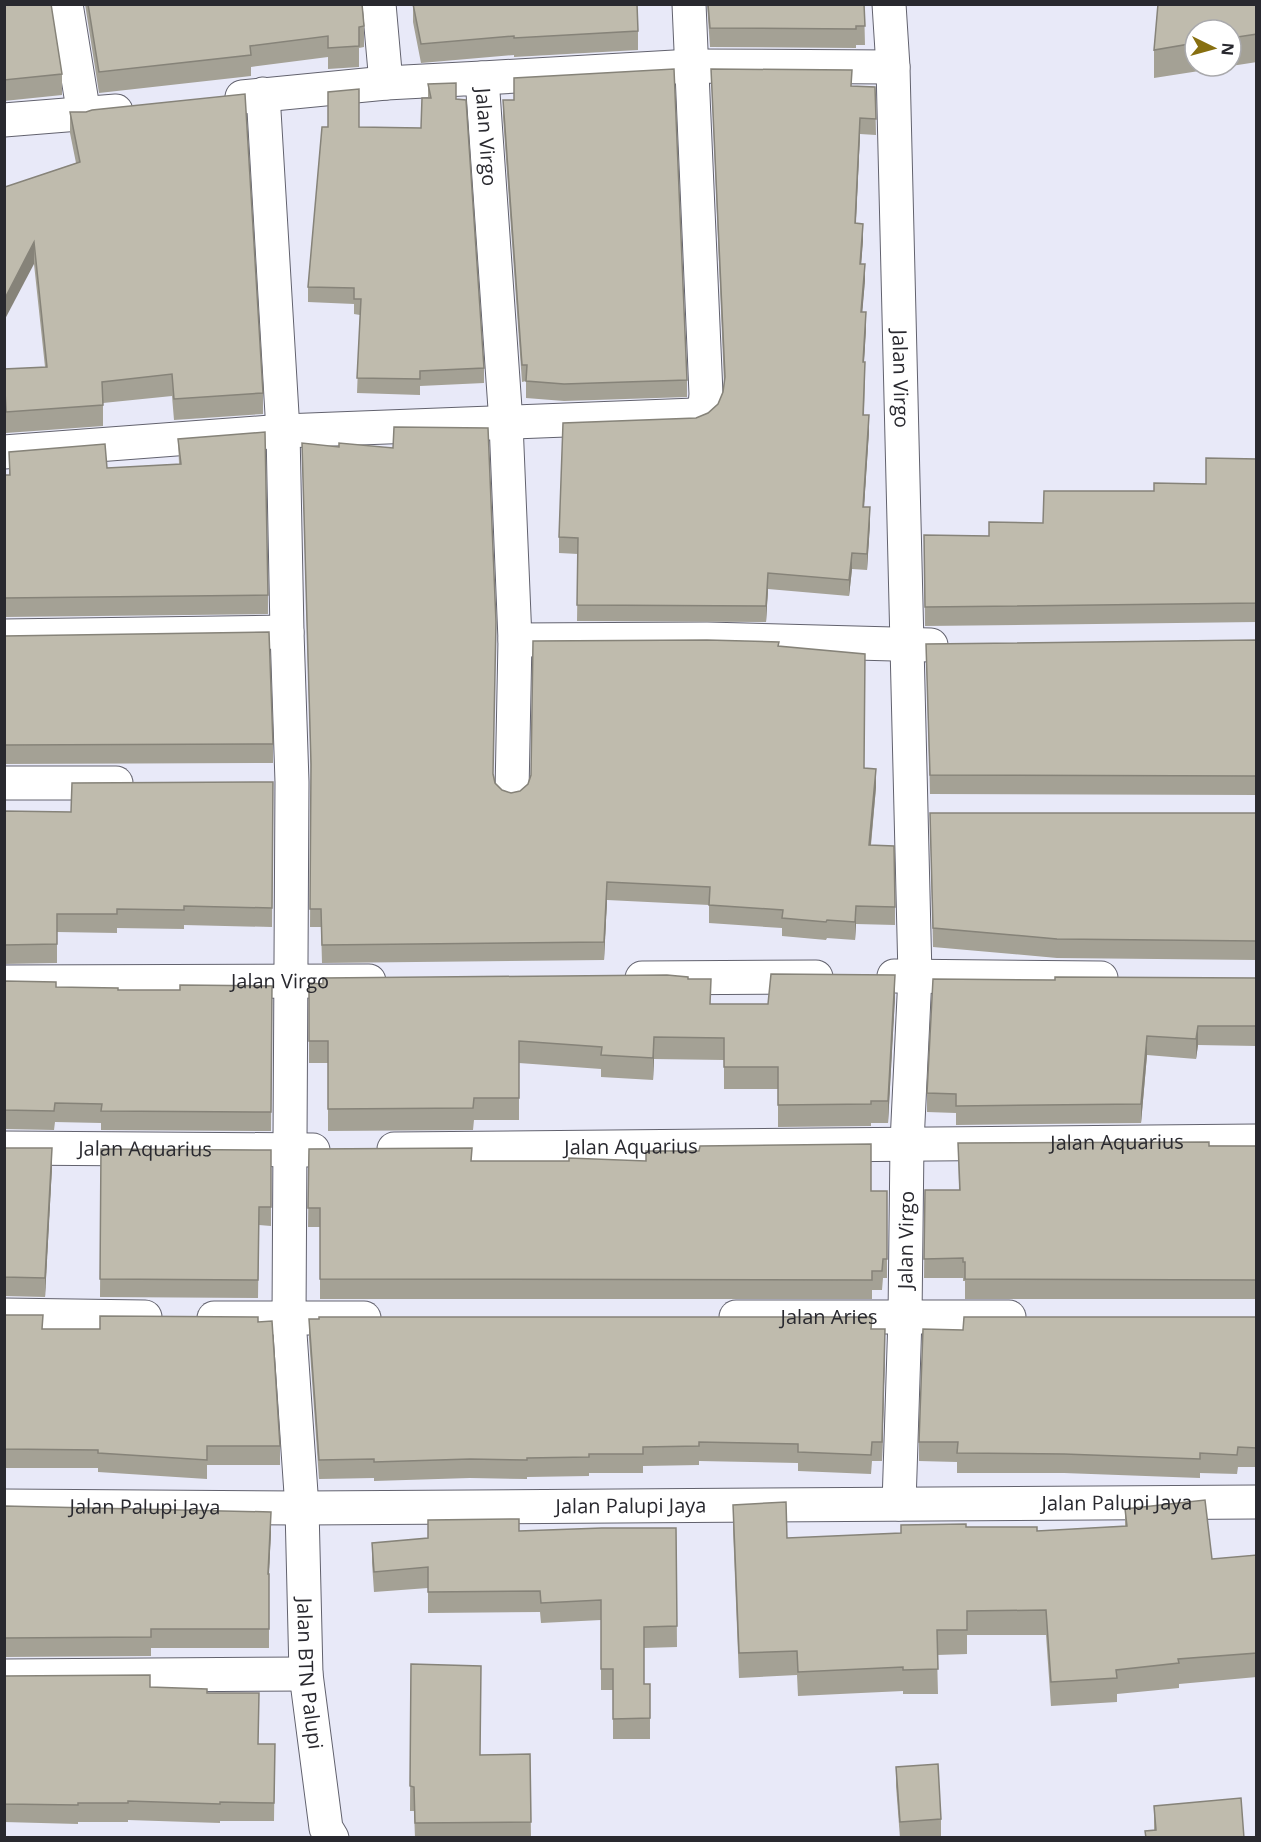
<svg xmlns="http://www.w3.org/2000/svg" width="1261" height="1842" font-family="'Open Sans',sans-serif">
<style>
.lines{fill:none;stroke-linecap:round;stroke-linejoin:round}
.minor-casing{stroke:#62626e;stroke-width:35}
.minor{stroke:#fff;stroke-width:33}
.wall{fill:#a4a195;fill-rule:evenodd}
.shaded-wall{fill:#868379}
.building{fill:#bfbbad;stroke:#868379;stroke-width:1.5}
.labels{text-anchor:middle;stroke-width:4.5;stroke-linejoin:round;paint-order:stroke}
.street-label{font-size:20px;fill:#29292f;stroke:#fff}
</style>
<rect width="100%" height="100%" fill="#e8e9f8"/>
<g class="lines">
<!-- minor casing -->
<g class="minor-casing">
<g id="minor">
<polyline points="66,4 84,115"/>
<polyline points="379,4 386,83"/>
<path id="s1" d="M 889,4 L 893,67 L 915,976 L 907,1143 L 905,1317 L 899,1504"/>
<polyline points="482,78 692,66 893,67"/>
<path id="s2" d="M 263,94 L 283,431 L 287,632 L 292,782 L 289,1319 L 302,1508 L 306,1674 L 326,1828 L 332,1838"/>
<path id="s3" d="M 242,97 L 386,83 L 482,78 L 506,423 L 515,640 L 512,792"/>
<polyline points="4,120 116,111"/>
<polyline points="4,452 283,431 695,415 705,406 706,394 689,4"/>
<polyline points="4,636 287,632"/>
<polyline points="515,640 707,639 931,645"/>
<polyline points="4,783 116,783"/>
<polyline points="894,976 1101,978"/>
<polyline points="642,978 816,977"/>
<path id="s4" d="M 4,982 L 369,981"/>
<path id="s5" d="M 4,1148 L 313,1150"/>
<path id="s6" d="M 394,1149 L 1256,1141"/>
<polyline points="4,1315 145,1317"/>
<path id="s7" d="M 736,1317 L 1009,1317"/>
<polyline points="214,1318 364,1318"/>
<path id="s8" d="M 4,1506 L 302,1508 L 1256,1502"/>
<polyline points="4,1676 306,1674"/>
</g>
</g>
<!-- minor -->
<use href="#minor" class="minor"/>
</g>
<!-- wall -->
<g class="wall">
<polygon points="4,4 62,74 62,95 4,101"/>
<polygon points="85,4 362,4 364,26 364,47 359,48 359,67 328,69 328,57 251,67 251,76 99,93"/>
<polygon points="413,4 638,31 638,50 514,57 514,55 421,63 413,22"/>
<polygon points="707,4 864,4 865,45 856,45 856,48 710,47"/>
<path d="M 1158,4 L 1257,4 L 1257,62 L 1154,78 L 1154,50 ZM 1195,30 L 1231,30 L 1231,66 L 1195,66 Z"/>
<polygon points="711,69 852,86 875,87 876,135 860,134 856,223 863,240 861,264 865,280 862,312 866,328 864,362 865,378 864,415 869,431 864,507 870,523 867,570 852,569 849,596 768,589 766,622 577,621 578,554 559,553 559,537 696,418 708,413 718,404 723,392 724,383"/>
<polygon points="428,84 456,99 484,368 484,383 420,386 420,395 357,393 360,315 354,314 354,304 308,302 308,287 359,127 421,128 428,98"/>
<polygon points="503,100 514,100 687,380 687,397 564,401 526,398 526,381 522,382 503,117"/>
<polygon points="70,112 263,393 263,414 174,420 172,396 103,403 103,426 6,433 4,400 4,369 45,367 34,264 5,187 76,163 70,133"/>
<polygon points="178,439 268,595 268,614 4,617 4,475 9,475 9,452 107,468 179,464"/>
<polygon points="302,443 494,775 495,783 502,790 511,793 520,791 779,646 865,768 876,787 871,845 895,907 895,925 856,924 855,940 827,938 826,940 782,936 782,928 709,923 709,905 607,900 604,960 322,963 321,927 310,927 311,779"/>
<polygon points="1257,459 1257,622 925,626 924,535 989,536 1043,523 1154,491 1206,484"/>
<polygon points="4,636 273,744 273,763 4,764"/>
<polygon points="1256,640 1257,795 930,794 926,644"/>
<polygon points="273,782 272,927 184,925 184,929 117,928 117,933 57,932 57,963 4,964 4,811 71,812"/>
<polygon points="930,813 1257,813 1257,960 1057,958 933,947"/>
<polygon points="1257,978 1257,1046 1198,1045 1196,1059 1147,1055 1141,1123 956,1125 956,1113 927,1112 927,1093 1055,980"/>
<polygon points="688,979 711,1004 768,1004 895,997 888,1123 871,1123 871,1126 778,1127 778,1089 724,1089 724,1060 654,1059 653,1080 601,1077 601,1069 519,1063 519,1120 474,1120 473,1130 328,1131 328,1063 309,1063 309,983"/>
<polygon points="4,981 56,987 118,990 180,990 272,986 271,1131 101,1130 101,1123 55,1122 54,1130 4,1129"/>
<polygon points="958,1143 1257,1146 1257,1299 965,1299 965,1281 963,1281 963,1278 924,1278 925,1190 959,1190"/>
<polygon points="4,1148 52,1167 45,1297 4,1296"/>
<polygon points="101,1149 271,1150 271,1226 259,1225 258,1298 100,1297"/>
<polygon points="309,1149 472,1161 871,1191 887,1191 887,1278 883,1278 882,1290 872,1290 872,1299 320,1299 320,1227 308,1227"/>
<polygon points="4,1315 43,1329 100,1329 258,1322 280,1446 280,1465 207,1465 207,1479 98,1472 98,1468 4,1468"/>
<polygon points="1257,1317 1257,1467 1238,1467 1237,1474 1200,1473 1200,1478 1064,1473 957,1473 957,1462 919,1461 919,1442 963,1330"/>
<polygon points="309,1319 872,1329 885,1348 882,1461 872,1461 871,1474 798,1471 798,1463 699,1461 699,1465 643,1466 643,1473 589,1473 589,1476 527,1477 527,1479 470,1478 374,1481 374,1478 319,1479 309,1338"/>
<polygon points="733,1505 787,1538 901,1533 966,1527 1037,1531 1125,1526 1125,1509 1212,1559 1257,1555 1257,1677 1179,1684 1179,1688 1117,1694 1117,1702 1051,1706 1046,1635 967,1635 967,1654 937,1655 938,1694 903,1694 903,1691 798,1696 797,1675 739,1678 733,1529"/>
<polygon points="4,1506 271,1531 269,1574 269,1648 151,1648 151,1656 4,1657"/>
<polygon points="676,1528 677,1647 644,1648 644,1684 650,1684 650,1739 613,1739 613,1690 601,1690 601,1620 541,1623 540,1612 428,1613 428,1588 374,1592 372,1563 372,1543 519,1531"/>
<polygon points="411,1664 481,1691 480,1755 530,1754 531,1838 415,1838 414,1811 410,1811"/>
<polygon points="4,1676 150,1687 207,1693 258,1744 275,1744 274,1821 220,1821 220,1823 128,1820 128,1822 78,1822 78,1824 4,1822"/>
<polygon points="896,1767 941,1819 941,1838 900,1838 896,1786"/>
<polygon points="1154,1806 1244,1838 1145,1838 1145,1831 1154,1830"/>
</g>
<!-- shaded-wall -->
<g class="shaded-wall">
<polygon points="860,118 860,134 855,239 855,223"/>
<polygon points="863,224 863,240 860,280 860,264"/>
<polygon points="34,242 34,264 4,321 4,300"/>
<polygon points="865,264 865,280 861,328 861,312"/>
<polygon points="866,312 866,328 863,378 863,362"/>
<polygon points="869,415 869,431 863,523 863,507"/>
<polygon points="870,507 870,523 867,570 867,554"/>
<polygon points="852,553 852,569 849,596 849,580"/>
<polygon points="768,573 768,589 766,622 766,606"/>
<polygon points="876,769 876,787 869,863 869,845"/>
<polygon points="607,882 607,900 604,960 604,942"/>
<polygon points="856,906 856,924 855,940 855,922"/>
<polygon points="895,975 895,997 888,1123 888,1101"/>
<polygon points="1198,1026 1198,1045 1196,1059 1196,1039"/>
<polygon points="1147,1036 1147,1055 1141,1123 1141,1104"/>
<polygon points="654,1037 654,1059 653,1080 653,1058"/>
<polygon points="52,1148 52,1167 45,1297 45,1278"/>
<polygon points="885,1329 885,1348 882,1461 882,1442"/>
<polygon points="271,1512 271,1531 268,1592 268,1574"/>
</g>
<!-- building -->
<g class="building">
<polygon points="4,4 51,4 62,74 4,80"/>
<polygon points="88,4 362,4 364,26 359,27 359,46 328,48 328,36 250,46 251,55 99,72"/>
<polygon points="413,4 637,4 638,31 514,38 514,36 421,44"/>
<polygon points="708,4 864,4 865,26 856,26 856,29 710,28"/>
<polygon points="1158,4 1257,4 1257,34 1231,38 1231,30 1195,30 1195,43 1154,50"/>
<polygon points="674,69 687,380 564,384 526,381 527,365 522,365 503,100 514,100 514,78"/>
<polygon points="711,69 852,70 851,86 875,87 876,119 860,118 855,223 863,224 860,264 865,264 861,312 866,312 863,362 865,362 863,415 869,415 863,507 870,507 867,554 852,553 849,580 768,573 766,606 577,605 578,538 559,537 563,423 696,418 708,413 718,404 723,392 725,377"/>
<polygon points="456,83 456,99 466,100 484,368 420,371 420,379 357,378 361,299 354,299 354,288 308,287 322,127 328,127 328,92 359,89 359,127 421,128 422,98 431,98 428,84"/>
<polygon points="245,94 263,393 174,399 172,374 102,382 103,405 6,412 4,369 47,367 34,242 4,300 4,180 5,187 80,162 70,112 86,112 92,110"/>
<polygon points="394,427 488,428 496,622 493,774 495,783 502,790 511,793 520,791 528,784 531,775 533,641 707,640 779,642 778,646 865,654 864,768 876,769 869,845 894,846 895,907 856,906 855,922 827,920 826,922 782,918 783,910 709,905 710,887 607,882 604,942 322,945 321,909 310,909 311,764 302,443 339,447 339,443 393,448"/>
<polygon points="265,432 268,595 4,598 4,475 10,475 9,452 105,444 107,468 181,464 178,439"/>
<polygon points="1206,458 1257,459 1257,603 925,607 924,535 989,536 989,522 1043,523 1044,491 1154,491 1154,483 1206,484"/>
<polygon points="269,632 273,744 4,745 4,636"/>
<polygon points="1256,640 1257,776 930,775 926,644"/>
<polygon points="273,782 272,908 184,906 184,910 117,909 117,914 57,914 57,944 4,945 4,811 71,812 72,783"/>
<polygon points="930,813 1257,813 1257,941 1057,939 933,928"/>
<polygon points="771,974 895,975 888,1101 871,1101 871,1104 778,1105 778,1067 724,1067 724,1038 654,1037 653,1058 601,1055 602,1047 519,1041 519,1098 474,1098 473,1108 328,1109 328,1041 309,1041 309,983 323,984 323,978 667,975 688,977 688,979 711,979 710,1004 768,1004"/>
<polygon points="1055,977 1257,978 1257,1026 1198,1026 1196,1039 1147,1036 1141,1104 956,1106 956,1094 927,1093 933,979 1055,980"/>
<polygon points="4,981 56,982 56,987 118,988 118,990 180,990 180,985 272,986 271,1112 101,1111 102,1104 55,1103 54,1111 4,1110"/>
<polygon points="1209,1142 1209,1146 1257,1146 1257,1280 965,1279 965,1262 963,1262 963,1258 924,1259 925,1190 960,1190 958,1143"/>
<polygon points="871,1144 871,1191 887,1191 887,1259 883,1259 882,1271 872,1271 872,1280 320,1279 320,1208 308,1208 309,1149 472,1148 471,1161 569,1161 569,1158 646,1161 646,1151 699,1151 700,1146"/>
<polygon points="4,1148 52,1148 45,1278 4,1277"/>
<polygon points="101,1149 271,1150 271,1207 259,1207 258,1280 100,1279"/>
<polygon points="4,1315 43,1315 42,1329 100,1329 100,1316 258,1317 258,1322 272,1321 280,1446 207,1446 207,1460 98,1453 98,1450 4,1449"/>
<polygon points="319,1317 872,1317 871,1329 885,1329 882,1442 872,1442 871,1455 798,1452 798,1444 699,1442 699,1446 643,1447 643,1454 589,1454 589,1457 527,1458 527,1460 470,1459 374,1462 374,1459 319,1460 309,1319 319,1319"/>
<polygon points="964,1317 1257,1317 1257,1448 1238,1447 1237,1455 1200,1453 1200,1459 1064,1454 957,1453 958,1442 919,1442 923,1329 963,1330"/>
<polygon points="1205,1500 1212,1559 1257,1555 1257,1653 1178,1659 1179,1663 1116,1670 1117,1678 1051,1682 1046,1610 967,1611 967,1630 937,1630 938,1669 903,1670 903,1667 798,1672 797,1651 739,1653 733,1505 786,1502 787,1538 901,1533 901,1525 966,1524 966,1527 1037,1527 1037,1531 1127,1526 1125,1509"/>
<polygon points="4,1506 271,1512 268,1574 269,1574 269,1629 151,1629 151,1637 4,1638"/>
<polygon points="519,1519 519,1531 602,1528 676,1528 677,1626 644,1627 644,1684 650,1684 650,1718 613,1719 613,1669 601,1669 601,1600 541,1603 540,1591 428,1592 428,1567 374,1572 372,1543 428,1538 428,1520"/>
<polygon points="411,1664 481,1666 480,1755 530,1754 531,1822 415,1823 414,1787 410,1786"/>
<polygon points="150,1675 150,1687 207,1689 207,1693 259,1693 258,1744 275,1744 274,1803 220,1802 220,1804 128,1801 128,1803 78,1803 78,1805 4,1804 4,1676"/>
<polygon points="938,1764 941,1819 900,1822 896,1767"/>
<polygon points="1241,1798 1244,1838 1146,1838 1145,1831 1156,1830 1154,1806"/>
</g>
<g class="labels">
<!-- street labels -->
<g class="street-label">
<text dy="7" stroke="none"><textPath href="#s3" startOffset="300">Jalan Virgo</textPath></text>
<text dy="7" stroke="none"><textPath href="#s1" startOffset="375">Jalan Virgo</textPath></text>
<text dy="7" stroke="none"><textPath href="#s4" startOffset="276">Jalan Virgo</textPath></text>
<text dy="7" stroke="none"><textPath href="#s6" startOffset="723">Jalan Aquarius</textPath></text>
<text dy="7" stroke="none"><textPath href="#s6" startOffset="237">Jalan Aquarius</textPath></text>
<text dy="7" stroke="none"><textPath href="#s5" startOffset="141">Jalan Aquarius</textPath></text>
<text transform="translate(906 1240) rotate(-89)" y="7">Jalan Virgo</text>
<text dy="7" stroke="none"><textPath href="#s7" startOffset="93">Jalan Aries</textPath></text>
<text dy="7" stroke="none"><textPath href="#s8" startOffset="1113">Jalan Palupi Jaya</textPath></text>
<text dy="7" stroke="none"><textPath href="#s8" startOffset="627">Jalan Palupi Jaya</textPath></text>
<text dy="7" stroke="none"><textPath href="#s8" startOffset="141">Jalan Palupi Jaya</textPath></text>
<text dy="7" stroke="none"><textPath href="#s2" startOffset="1581">Jalan BTN Palupi</textPath></text>
</g>
</g>
<!-- border -->
<rect width="1261" height="1842" fill="none" stroke="#29292f" stroke-width="12"/>
<!-- north arrow -->
<g transform="translate(1213 48) rotate(95)"><circle r="28" fill="#ffffff" stroke="#a9a9ac" stroke-width="1.5"/>
<path d="M0-4.5L10 22L0 15L-10 22Z" fill="#876f10"/>
<text y="-9" font-size="16" font-weight="bold" text-anchor="middle" fill="#29292f">N</text>
</g>
</svg>
